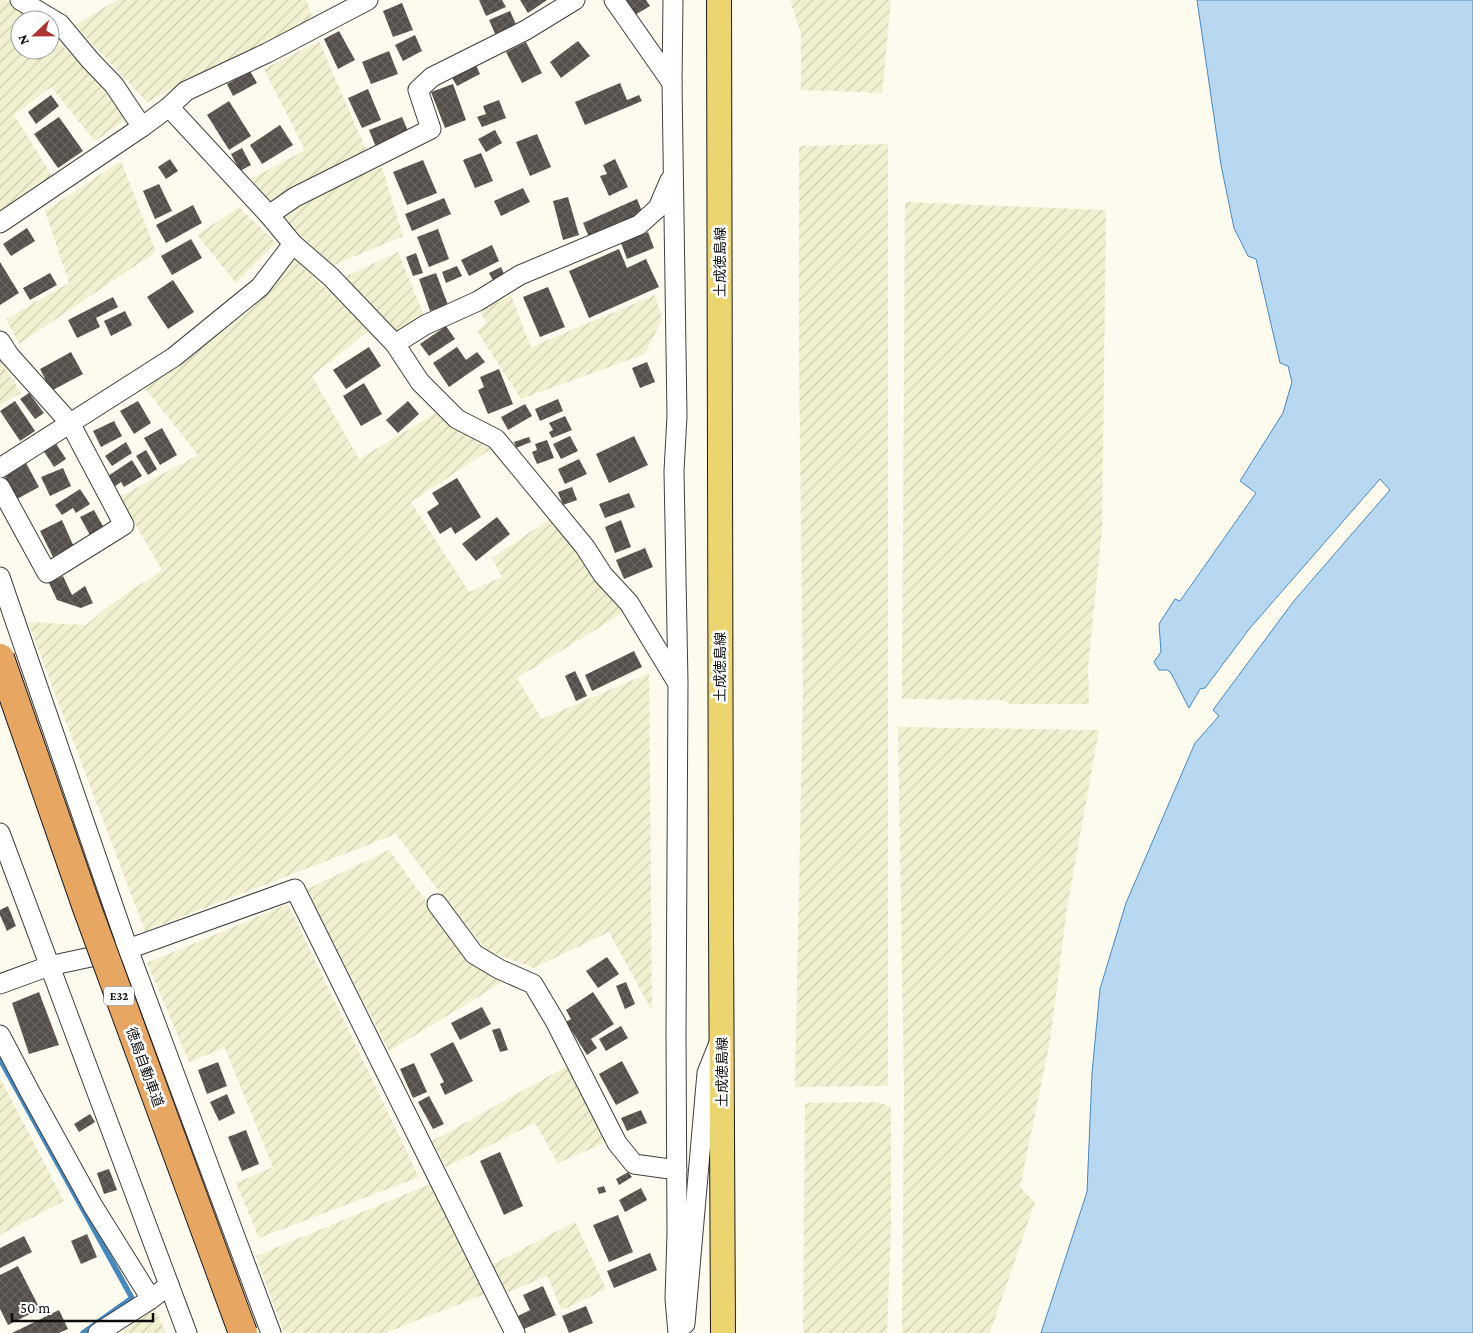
<svg xmlns="http://www.w3.org/2000/svg" width="1473" height="1333" font-family="'Crimson Pro','Noto Sans JP',serif">
<style>
.farmland{fill:url(#farmland-furrows)}
.water{fill:#b7d8f0;stroke:#4589c1}
.lines{fill:none;stroke-linecap:round;stroke-linejoin:round}
.stream{stroke:#4589c1;stroke-width:5.5}
.building{fill:url(#building-cross-hatch)}
.minor-casing{stroke:#404040;stroke-width:21}
.major-casing{stroke:#1e1e1e;stroke-width:26}
.minor{stroke:#fff;stroke-width:19}
.major{stroke:#ecd46f;stroke-width:24}
.highway-bridge-casing{stroke:#1e1e1e;stroke-width:30;stroke-linecap:butt}
.highway-bridge{stroke:#e7a662;stroke-width:28}
.labels{text-anchor:middle;stroke-width:5;stroke-linejoin:round;paint-order:stroke}
.shield{fill:#fff;stroke:#565656;stroke-width:1}
.shield-label{font-size:12px;font-weight:bold;fill:#0d0d0d}
.street-label{font-size:14px;fill:#0d0d0d;stroke:#fff}
</style>
<defs>
<pattern id="farmland-furrows" width="10" height="10" patternUnits="userSpaceOnUse" patternTransform="scale(1.25)"><rect width="10" height="10" fill="#f1f0d0"/><path d="M-1 1l2-2M0 10L10 0M9 11l2-2" fill="none" stroke="#cdcdb1"/></pattern>
<pattern id="building-cross-hatch" width="8" height="8" patternUnits="userSpaceOnUse" patternTransform="scale(1.25)"><rect width="8" height="8" fill="#544f4a"/><path d="M0 0l8 8M0 8l8-8" fill="none" stroke="#686460"/></pattern>
</defs>
<rect width="100%" height="100%" fill="#fdfbee"/>
<!-- farmland -->
<g class="farmland">
<polygon points="0,0 6,0 35,20 20,20 20,50 50,50 50,34 85,68 128,118 95,141 51,87 14,115 52,176 0,212"/>
<polygon points="117,0 306,0 313,18 147,102 75,25"/>
<polygon points="790,0 891,0 882,93 801,90 801,34"/>
<polygon points="319,41 368,154 271,203 251,179 305,150 264,69"/>
<polygon points="888,144 888,1086 795,1087 803,690 799,365 799,146"/>
<polygon points="121,161 156,252 19,344 6,319 69,283 45,211"/>
<polygon points="382,167 403,236 332,266 284,219 325,187"/>
<polygon points="905,202 1106,210 1102,529 1088,666 1089,704 1011,704 1002,700 902,699"/>
<polygon points="239,207 276,243 236,283 197,235"/>
<polygon points="398,252 424,315 398,333 343,278"/>
<polygon points="292,257 370,330 312,376 359,459 438,412 491,449 411,502 469,592 502,577 492,558 551,518 626,611 517,678 542,719 649,673 652,1011 609,932 534,968 488,951 453,910 396,834 145,931 28,622 86,625 111,604 162,570 119,497 198,455 145,388 248,312"/>
<polygon points="511,295 531,347 655,295 662,319 645,354 521,399 477,331 486,323 480,311"/>
<polygon points="0,360 21,393 0,405"/>
<polygon points="898,727 1099,730 1067,908 1050,1041 1020,1187 1035,1202 990,1333 902,1333 904,1089"/>
<polygon points="389,850 463,952 506,980 389,1051 305,890"/>
<polygon points="288,904 419,1177 259,1238 236,1183 273,1167 225,1048 189,1062 147,963"/>
<polygon points="569,1065 611,1140 558,1163 535,1123 446,1167 432,1141"/>
<polygon points="0,1078 64,1201 0,1235"/>
<polygon points="878,1102 891,1107 891,1228 887,1333 803,1333 805,1103"/>
<polygon points="435,1182 488,1293 385,1333 284,1333 256,1256"/>
<polygon points="575,1222 606,1289 562,1310 547,1276 506,1293 491,1265"/>
<polygon points="154,1307 166,1333 121,1333"/>
</g>
<!-- water -->
<polygon class="water" points="1197,0 1473,0 1473,1333 1041,1333 1087,1192 1092,1073 1100,989 1126,903 1195,743 1219,716 1213,710 1293,602 1390,490 1380,479 1250,628 1205,688 1200,689 1189,708 1171,673 1167,670 1159,670 1154,662 1161,652 1159,624 1175,599 1180,601 1256,493 1240,481 1283,413 1292,382 1288,366 1280,363 1256,259 1248,256 1234,228 1221,165"/>
<g class="lines">
<!-- stream -->
<polyline class="stream" points="0,1059 132,1298 83,1333"/>
</g>
<!-- building -->
<g class="building">
<polygon points="479,0 502,0 506,7 486,16"/>
<polygon points="520,0 547,0 528,13"/>
<polygon points="625,0 646,0 650,6 635,15"/>
<polygon points="402,3 413,30 393,37 383,11"/>
<polygon points="510,11 518,29 497,38 489,20"/>
<polygon points="339,31 355,60 338,69 324,39"/>
<polygon points="415,35 422,51 403,61 395,45"/>
<polygon points="578,41 590,56 561,78 550,62"/>
<polygon points="526,42 542,73 522,83 506,52"/>
<polygon points="389,51 398,74 371,84 362,62"/>
<polygon points="475,63 480,74 457,86 451,76"/>
<polygon points="250,71 257,83 233,96 227,84"/>
<polygon points="620,83 627,100 639,95 642,101 585,125 575,102"/>
<polygon points="453,84 466,120 445,128 431,92"/>
<polygon points="368,89 381,120 362,128 348,98"/>
<polygon points="51,95 59,106 36,124 28,112"/>
<polygon points="499,100 506,118 482,127 477,117 486,114 483,106"/>
<polygon points="229,101 251,136 229,150 207,115"/>
<polygon points="59,117 83,151 58,168 34,134"/>
<polygon points="402,117 409,133 376,147 369,130"/>
<polygon points="280,125 293,145 262,164 250,145"/>
<polygon points="495,130 502,143 486,152 478,139"/>
<polygon points="537,134 551,167 530,176 516,142"/>
<polygon points="242,148 251,165 240,171 231,154"/>
<polygon points="481,153 493,181 475,188 463,160"/>
<polygon points="170,159 178,171 166,179 158,167"/>
<polygon points="615,159 628,187 609,196 600,176 607,174 603,165"/>
<polygon points="423,160 437,193 407,205 393,172"/>
<polygon points="159,184 172,211 155,219 143,191"/>
<polygon points="523,188 530,202 501,216 494,201"/>
<polygon points="568,197 579,235 563,240 553,201"/>
<polygon points="444,198 451,214 412,231 405,214"/>
<polygon points="637,199 643,214 589,237 583,223"/>
<polygon points="193,205 202,223 166,243 156,225"/>
<polygon points="27,228 35,241 11,256 3,244"/>
<polygon points="438,229 449,259 429,267 417,237"/>
<polygon points="648,232 654,248 627,259 621,243"/>
<polygon points="191,239 202,258 172,275 161,256"/>
<polygon points="492,245 499,261 469,276 461,260"/>
<polygon points="619,249 627,268 646,259 659,287 589,318 569,271"/>
<polygon points="416,253 423,273 413,276 406,257"/>
<polygon points="0,262 19,293 0,305"/>
<polygon points="457,266 462,276 446,283 442,272"/>
<polygon points="501,267 506,278 495,284 489,273"/>
<polygon points="50,273 57,285 30,300 23,288"/>
<polygon points="436,273 448,305 430,311 419,279"/>
<polygon points="173,280 194,312 168,329 147,297"/>
<polygon points="548,287 565,327 540,337 523,297"/>
<polygon points="113,297 118,307 96,318 100,327 77,338 68,320"/>
<polygon points="125,311 132,325 111,336 104,321"/>
<polygon points="446,326 455,339 429,356 420,344"/>
<polygon points="369,347 381,366 346,389 333,370"/>
<polygon points="457,347 466,360 477,352 485,362 449,387 433,363"/>
<polygon points="71,352 83,374 51,391 40,369"/>
<polygon points="647,362 655,382 640,388 632,368"/>
<polygon points="499,369 513,404 488,414 478,390 484,387 480,377"/>
<polygon points="364,383 382,414 361,426 343,396"/>
<polygon points="29,393 44,413 35,419 20,399"/>
<polygon points="558,399 563,411 540,421 535,409"/>
<polygon points="15,401 35,431 20,441 0,411"/>
<polygon points="138,401 151,423 134,434 120,411"/>
<polygon points="408,401 419,414 398,433 386,420"/>
<polygon points="525,404 532,416 508,430 501,417"/>
<polygon points="565,416 572,430 552,438 549,432 553,430 549,423"/>
<polygon points="114,421 122,436 101,447 93,431"/>
<polygon points="162,428 177,455 160,465 144,438"/>
<polygon points="570,436 578,451 561,459 553,444"/>
<polygon points="634,436 648,465 609,483 596,454"/>
<polygon points="529,437 531,442 516,448 514,442"/>
<polygon points="547,440 554,458 537,464 532,452 537,450 535,444"/>
<polygon points="55,442 66,459 54,467 43,450"/>
<polygon points="126,442 132,453 112,466 105,456"/>
<polygon points="146,450 157,469 148,475 136,456"/>
<polygon points="579,459 587,474 565,484 558,469"/>
<polygon points="132,460 142,476 124,487 121,482 114,487 108,476"/>
<polygon points="26,463 39,487 17,499 4,475"/>
<polygon points="63,468 71,486 50,496 41,477"/>
<polygon points="457,478 481,517 455,534 451,527 440,534 427,512 439,504 432,493"/>
<polygon points="572,487 577,500 563,505 558,492"/>
<polygon points="80,489 90,504 76,513 73,508 62,515 55,505"/>
<polygon points="629,493 635,507 605,518 599,504"/>
<polygon points="94,510 104,528 90,535 80,517"/>
<polygon points="497,517 510,534 476,561 462,544"/>
<polygon points="62,520 74,547 53,557 40,531"/>
<polygon points="621,520 631,547 615,553 605,527"/>
<polygon points="645,548 653,567 624,579 616,560"/>
<polygon points="63,576 72,595 85,586 93,603 81,608 57,600 49,583"/>
<polygon points="634,651 642,667 592,691 585,675"/>
<polygon points="575,671 587,696 576,701 565,676"/>
<polygon points="8,906 16,926 7,931 0,915 0,910"/>
<polygon points="607,957 619,974 598,988 586,971"/>
<polygon points="626,982 635,1004 625,1009 616,986"/>
<polygon points="39,992 59,1045 29,1054 12,1003"/>
<polygon points="593,992 614,1024 591,1039 597,1048 587,1055 566,1022 571,1019 566,1010"/>
<polygon points="482,1007 491,1024 460,1040 451,1023"/>
<polygon points="621,1026 628,1038 606,1051 599,1039"/>
<polygon points="500,1028 508,1050 500,1052 492,1030"/>
<polygon points="453,1042 473,1081 445,1095 440,1084 444,1082 430,1054"/>
<polygon points="622,1061 639,1093 616,1105 599,1074"/>
<polygon points="218,1062 227,1086 207,1094 198,1070"/>
<polygon points="414,1063 427,1092 413,1098 400,1069"/>
<polygon points="227,1094 235,1113 219,1121 210,1102"/>
<polygon points="429,1096 444,1124 433,1129 418,1102"/>
<polygon points="641,1110 647,1123 627,1131 621,1118"/>
<polygon points="90,1114 95,1122 79,1132 74,1124"/>
<polygon points="246,1130 259,1164 242,1171 228,1137"/>
<polygon points="500,1152 523,1206 504,1215 480,1161"/>
<polygon points="109,1169 117,1190 104,1194 97,1173"/>
<polygon points="628,1172 632,1177 619,1185 616,1179"/>
<polygon points="604,1186 606,1192 599,1194 597,1188"/>
<polygon points="641,1188 647,1200 625,1212 619,1200"/>
<polygon points="618,1215 633,1252 609,1262 593,1225"/>
<polygon points="87,1234 97,1257 81,1264 71,1241"/>
<polygon points="24,1236 32,1252 0,1268 0,1248"/>
<polygon points="650,1253 657,1270 614,1288 607,1271"/>
<polygon points="18,1266 40,1309 8,1325 0,1309 0,1275"/>
<polygon points="543,1286 556,1315 524,1329 518,1316 530,1310 523,1295"/>
<polygon points="586,1306 593,1323 569,1333 562,1316"/>
<polygon points="59,1310 68,1329 59,1333 12,1333"/>
</g>
<g class="lines">
<!-- minor casing -->
<g class="minor-casing">
<g id="minor">
<polyline points="20,0 60,24 90,60 114,85 142,127"/>
<polyline points="614,0 672,83"/>
<polyline points="673,0 672,83 677,416 674,471 678,683 676,1034 677,1234 675,1299 678,1333"/>
<polyline points="169,107 269,215 293,244 331,277 395,344 420,382 457,419 496,439 585,547 603,575 629,603 677,682"/>
<polyline points="269,215 295,197 431,129 418,90 432,77 526,30 575,0"/>
<polyline points="0,223 142,127 169,107 186,91 267,53 368,0"/>
<polyline points="0,341 9,355 70,423 124,525 47,573 0,487"/>
<polyline points="395,344 425,325 478,301 520,275 639,225 658,208 670,180"/>
<polyline points="0,468 174,357 260,287 293,244"/>
<polyline points="0,577 128,949 271,1333"/>
<polyline points="0,833 187,1333"/>
<polyline points="437,904 474,954 499,969 533,984 555,1021 617,1143 634,1164 677,1170"/>
<polyline points="0,984 49,966 128,949 295,889 515,1333"/>
<polyline points="0,1035 30,1092 93,1206 151,1299 169,1285"/>
<polyline points="685,1324 707,1073 719,1043"/>
<polyline points="98,1333 151,1299"/>
</g>
</g>
<!-- major casing -->
<g class="major-casing">
<polyline id="major" points="719,0 721,927 723,1333"/>
</g>
<!-- minor -->
<use href="#minor" class="minor"/>
<!-- major -->
<use href="#major" class="major"/>
<!-- highway-bridge casing -->
<g class="highway-bridge-casing">
<polyline id="highway-bridge" points="0,658 87,908 243,1333"/>
</g>
<!-- highway-bridge -->
<use href="#highway-bridge" class="highway-bridge"/>
</g>
<g class="labels">
<!-- shield labels -->
<rect class="shield" x="104" y="986.5" width="30" height="19" rx="4"/>
<g class="shield-label">
<text x="119" y="1000">E32</text>
</g>
<!-- street labels -->
<g class="street-label">
<text transform="translate(720 262) rotate(-90)" y="5">土成徳島線</text>
<text transform="translate(720 667) rotate(-90)" y="5">土成徳島線</text>
<text transform="translate(145 1067) rotate(70)" y="5">徳島自動車道</text>
<text transform="translate(722 1072) rotate(-90)" y="5">土成徳島線</text>
</g>
</g>
<!-- north arrow -->
<g transform="translate(35 35) rotate(248)"><circle r="24" fill="#ffffff" stroke="#9e9e9e"/>
<path d="M0-4L9 19L0 12L-9 19Z" fill="#b03231"/>
<text y="-8" font-size="14" font-weight="bold" text-anchor="middle" fill="#0d0d0d">N</text>
</g>
<!-- scale -->
<path d="M12 1313v8h141v-8" fill="none" stroke="#0d0d0d" stroke-width="2.5"/>
<text x="20" y="1313" font-size="15" fill="#0d0d0d" stroke="#ffffff" stroke-width="4" paint-order="stroke">50 m</text>
</svg>
